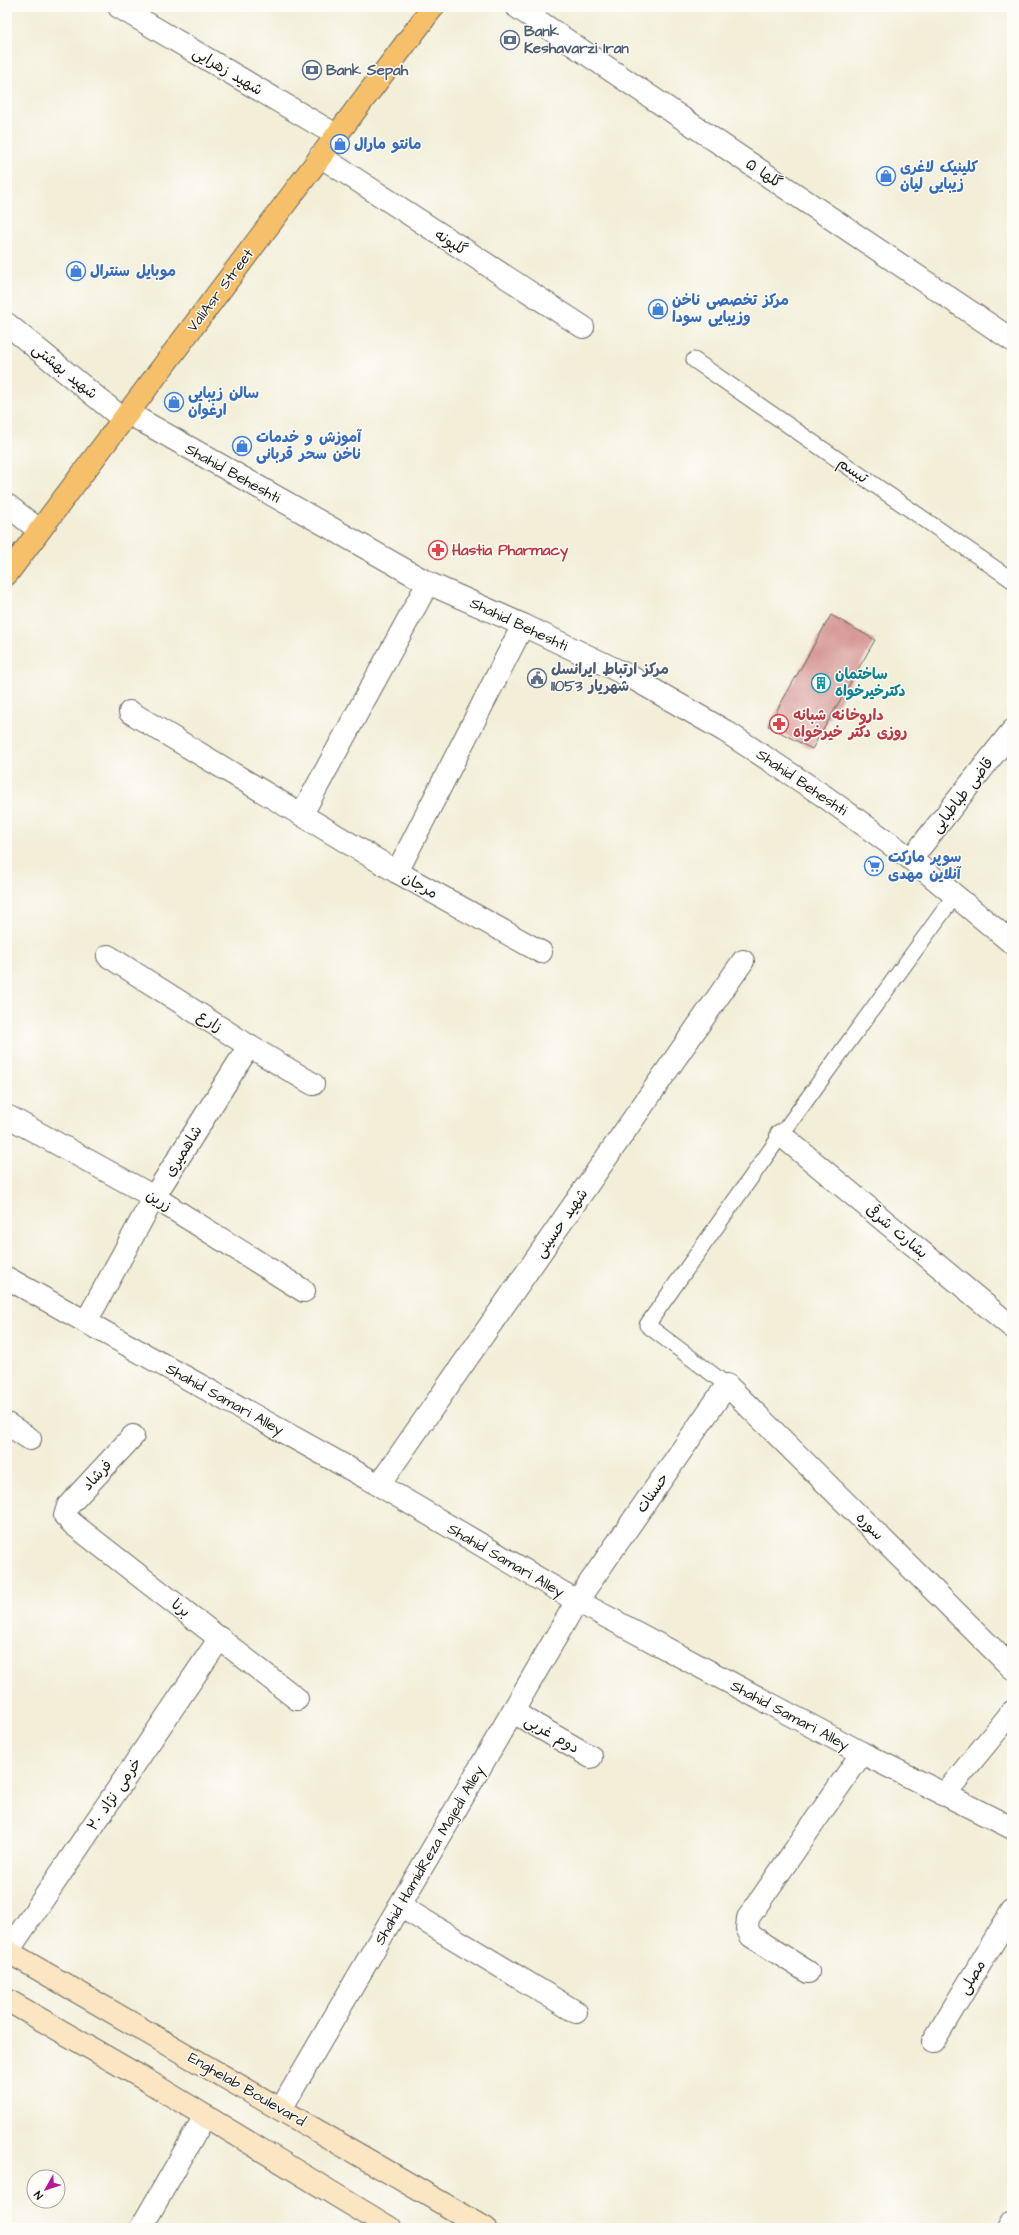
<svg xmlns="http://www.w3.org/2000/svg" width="1019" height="2235" font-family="'Architects Daughter','Playpen Sans Arabic',sans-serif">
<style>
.building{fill:#d69895}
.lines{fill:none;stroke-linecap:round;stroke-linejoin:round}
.service-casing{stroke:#67665e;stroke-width:17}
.minor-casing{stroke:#67665e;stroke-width:24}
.tertiary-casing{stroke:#67665e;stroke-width:24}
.secondary-casing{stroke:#67665e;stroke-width:24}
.primary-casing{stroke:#67665e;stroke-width:24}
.service{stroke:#fff;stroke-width:15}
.minor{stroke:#fff;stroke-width:22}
.tertiary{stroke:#fff;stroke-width:22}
.secondary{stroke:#fbe6c4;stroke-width:22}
.primary{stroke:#f6c06b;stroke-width:22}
.labels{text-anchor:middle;stroke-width:3;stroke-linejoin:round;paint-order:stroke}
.service-label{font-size:15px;font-weight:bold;fill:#4e5e75;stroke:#fdfcf7;text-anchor:start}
.street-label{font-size:15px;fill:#1c1c1c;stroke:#fdfcf7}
.shop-label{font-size:15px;font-weight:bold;fill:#366cbe;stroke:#fdfcf7;text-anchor:start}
.health-label{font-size:15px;font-weight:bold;fill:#be3a42;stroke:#fdfcf7;text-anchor:start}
.culture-label{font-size:15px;font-weight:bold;fill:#0d838f;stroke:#fdfcf7;text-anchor:start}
</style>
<rect width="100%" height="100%" fill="#fdfcf7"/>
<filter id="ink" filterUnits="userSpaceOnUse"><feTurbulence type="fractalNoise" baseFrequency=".025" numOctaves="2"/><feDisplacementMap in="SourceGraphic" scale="8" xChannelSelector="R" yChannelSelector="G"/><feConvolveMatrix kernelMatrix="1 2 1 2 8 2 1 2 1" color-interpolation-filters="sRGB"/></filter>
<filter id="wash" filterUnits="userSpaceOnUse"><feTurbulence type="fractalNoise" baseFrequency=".012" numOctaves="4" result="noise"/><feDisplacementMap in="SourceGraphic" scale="16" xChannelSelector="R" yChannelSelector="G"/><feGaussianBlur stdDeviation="0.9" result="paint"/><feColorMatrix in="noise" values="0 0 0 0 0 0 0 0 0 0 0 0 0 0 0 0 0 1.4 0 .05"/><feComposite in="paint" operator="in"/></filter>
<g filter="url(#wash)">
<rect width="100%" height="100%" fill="#f2eed8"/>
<g id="blocks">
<!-- building -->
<polygon class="building" points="831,615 875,640 812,749 768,726"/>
</g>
</g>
<g filter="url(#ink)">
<use href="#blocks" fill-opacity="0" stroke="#67665e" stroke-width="1"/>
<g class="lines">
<!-- service casing -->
<g class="service-casing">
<g id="service">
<polyline points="694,360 1012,580"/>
<polyline points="727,1385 647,1325 781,1135 956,894"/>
</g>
</g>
<!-- minor casing -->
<g class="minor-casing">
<g id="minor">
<polyline points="119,7 336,135"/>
<polyline points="517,7 1012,340"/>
<polyline points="320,156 583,327"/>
<polyline points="7,505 39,530"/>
<polyline points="130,712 397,872 541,952"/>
<polyline points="302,814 428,583"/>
<polyline points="911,859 1012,731"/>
<polyline points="397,872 523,625"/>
<polyline points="108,956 249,1046 313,1084"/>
<polyline points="9,1117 154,1197 304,1291"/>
<polyline points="781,1135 1012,1327"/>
<polyline points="7,1278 379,1485 577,1601 862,1753 1012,1828"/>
<polyline points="86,1322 154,1197 249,1046"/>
<polyline points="7,1424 30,1439"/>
<polyline points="133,1436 68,1506 65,1516 73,1524 297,1699"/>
<polyline points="379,1485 743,961"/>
<polyline points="513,1712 591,1757"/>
<polyline points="944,1795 1012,1712"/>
<polyline points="400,1906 576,2012"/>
<polyline points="8,1951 220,1638"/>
<polyline points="808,1972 751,1936 747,1928 748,1918 862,1753"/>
<polyline points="933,2042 1012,1911"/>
<polyline points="281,2109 577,1601 727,1385 1012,1668"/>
<polyline points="1008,2228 1012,2221"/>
</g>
</g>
<!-- tertiary casing -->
<g class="tertiary-casing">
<g id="tertiary">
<polyline points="7,324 123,419"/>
<polyline points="128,413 428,583 523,625 629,676 725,731 824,796 911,859 1012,943"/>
<polyline points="141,2228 205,2116"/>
</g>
</g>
<!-- secondary casing -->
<g class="secondary-casing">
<g id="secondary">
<polyline points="7,1951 485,2228"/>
<polyline points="7,2000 146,2080 390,2228"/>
</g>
</g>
<!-- primary casing -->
<g class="primary-casing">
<polyline id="primary" points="7,574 433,7"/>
</g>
<!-- service -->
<use href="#service" class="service"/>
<!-- minor -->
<use href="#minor" class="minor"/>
<!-- tertiary -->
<use href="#tertiary" class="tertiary"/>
<!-- secondary -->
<use href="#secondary" class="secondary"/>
<!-- primary -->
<use href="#primary" class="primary"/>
</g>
</g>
<!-- icons -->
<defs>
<g id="bank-ring" transform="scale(1)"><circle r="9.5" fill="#fdfcf7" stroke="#5c6f8a" stroke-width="1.5"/><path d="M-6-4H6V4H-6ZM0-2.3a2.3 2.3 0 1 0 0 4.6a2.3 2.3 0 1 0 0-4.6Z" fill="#5c6f8a"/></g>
<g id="shop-ring" transform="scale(1)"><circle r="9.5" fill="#fdfcf7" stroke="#3f7fe0" stroke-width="1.5"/><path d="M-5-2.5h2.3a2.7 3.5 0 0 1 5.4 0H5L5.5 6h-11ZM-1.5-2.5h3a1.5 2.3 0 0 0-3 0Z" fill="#3f7fe0"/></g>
<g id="pharmacy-ring" transform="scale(1)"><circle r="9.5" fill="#fdfcf7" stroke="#e0444e" stroke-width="1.5"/><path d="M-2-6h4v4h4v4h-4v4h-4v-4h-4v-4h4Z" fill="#e0444e"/></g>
<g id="civic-ring" transform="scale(1)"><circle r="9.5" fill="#fdfcf7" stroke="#5c6f8a" stroke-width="1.5"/><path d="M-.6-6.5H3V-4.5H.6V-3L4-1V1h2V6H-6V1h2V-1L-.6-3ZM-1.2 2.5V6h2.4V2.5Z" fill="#5c6f8a"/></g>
<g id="building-ring" transform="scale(1)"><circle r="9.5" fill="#fdfcf7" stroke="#0f9aa8" stroke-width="1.5"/><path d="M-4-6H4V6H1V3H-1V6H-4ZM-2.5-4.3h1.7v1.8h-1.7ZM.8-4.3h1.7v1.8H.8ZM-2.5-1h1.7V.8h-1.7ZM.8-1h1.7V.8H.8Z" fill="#0f9aa8"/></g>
<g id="supermarket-ring" transform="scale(1)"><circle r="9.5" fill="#fdfcf7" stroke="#3f7fe0" stroke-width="1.5"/><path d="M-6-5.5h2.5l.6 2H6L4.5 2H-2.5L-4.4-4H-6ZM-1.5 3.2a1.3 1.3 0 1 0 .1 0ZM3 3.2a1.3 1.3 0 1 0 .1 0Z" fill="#3f7fe0"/></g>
</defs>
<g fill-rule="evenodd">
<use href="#bank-ring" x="510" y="40"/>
<use href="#bank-ring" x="312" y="70"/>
<use href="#shop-ring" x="340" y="144"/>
<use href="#shop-ring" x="886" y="176"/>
<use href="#shop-ring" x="76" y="271"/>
<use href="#shop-ring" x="658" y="309"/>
<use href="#shop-ring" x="174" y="402"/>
<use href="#shop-ring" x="242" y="446"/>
<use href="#pharmacy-ring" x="438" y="550"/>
<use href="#civic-ring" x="537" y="678"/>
<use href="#building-ring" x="821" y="683"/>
<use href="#pharmacy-ring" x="779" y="724"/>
<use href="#supermarket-ring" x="874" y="866"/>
</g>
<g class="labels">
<!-- service labels -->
<g class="service-label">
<text x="524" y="36">Bank<tspan x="524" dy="17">Keshavarzi Iran</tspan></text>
<text x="326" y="75">Bank Sepah</text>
<text x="551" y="674">مرکز ارتباط ایرانسل<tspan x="551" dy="17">11053 شهریار</tspan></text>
</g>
<!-- street labels -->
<g class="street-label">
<text transform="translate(228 71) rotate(31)" y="5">شهید زهرایی</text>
<text transform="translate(764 173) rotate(34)" y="5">گلها ۵</text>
<text transform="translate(451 242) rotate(33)" y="5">گلپونه</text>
<text transform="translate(220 290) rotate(-53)" y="5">ValiAsr Street</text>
<text transform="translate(65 371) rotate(39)" y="5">شهید بهشتی</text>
<text transform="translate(853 470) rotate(35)" y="5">تبسم</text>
<text transform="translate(233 473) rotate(29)" y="5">Shahid Beheshti</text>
<text transform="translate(519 624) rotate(25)" y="5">Shahid Beheshti</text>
<text transform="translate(802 782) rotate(34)" y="5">Shahid Beheshti</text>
<text transform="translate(962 795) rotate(-52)" y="5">قاضی طباطبایی</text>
<text transform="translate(420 885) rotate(29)" y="5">مرجان</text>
<text transform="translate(210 1021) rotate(32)" y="5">زارع</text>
<text transform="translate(183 1151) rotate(-58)" y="5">شاهمیری</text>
<text transform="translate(159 1200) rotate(31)" y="5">زرین</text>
<text transform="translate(561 1223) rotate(-55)" y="5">شهید حسینی</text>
<text transform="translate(897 1231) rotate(40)" y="5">بشارت شرقی</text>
<text transform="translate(225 1399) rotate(29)" y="5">Shahid Samari Alley</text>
<text transform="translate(97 1475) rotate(-47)" y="5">فرشاد</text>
<text transform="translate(652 1493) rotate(-55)" y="5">حسنات</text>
<text transform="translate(870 1526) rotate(45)" y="5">سوره</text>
<text transform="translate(506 1560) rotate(30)" y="5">Shahid Samari Alley</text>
<text transform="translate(181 1608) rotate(38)" y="5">برنا</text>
<text transform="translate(790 1715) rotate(28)" y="5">Shahid Samari Alley</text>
<text transform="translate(552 1734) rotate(30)" y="5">دوم غربی</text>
<text transform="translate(114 1794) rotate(-56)" y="5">خرمی نژاد ۲۰</text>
<text transform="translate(429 1855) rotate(-60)" y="5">Shahid HamidReza Majedi Alley</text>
<text transform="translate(972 1977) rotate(-59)" y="5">مصلی</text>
<text transform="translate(247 2089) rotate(30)" y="5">Enghelab Boulevard</text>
</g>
<!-- shop labels -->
<g class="shop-label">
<text x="354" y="149">مانتو مارال</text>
<text x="900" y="172">کلینیک لاغری<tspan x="900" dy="17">زیبایی لیان</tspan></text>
<text x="90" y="276">موبایل سنترال</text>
<text x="672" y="305">مرکز تخصصی ناخن<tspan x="672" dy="17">وزیبایی سودا</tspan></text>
<text x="188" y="398">سالن زیبایی<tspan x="188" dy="17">ارغوان</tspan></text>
<text x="256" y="442">آموزش و‌ خدمات<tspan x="256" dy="17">ناخن سحر قربانی</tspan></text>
<text x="888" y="862">سوپر مارکت<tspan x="888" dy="17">آنلاین مهدی</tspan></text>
</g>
<!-- health labels -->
<g class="health-label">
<text x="452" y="555">Hastia Pharmacy</text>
<text x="793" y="720">داروخانه شبانه<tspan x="793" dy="17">روزی دکتر خیرخواه</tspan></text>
</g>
<!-- culture labels -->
<g class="culture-label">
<text x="835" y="679">ساختمان<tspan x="835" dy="17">دکترخیرخواه</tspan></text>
</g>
</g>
<!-- margin -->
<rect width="1019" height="2235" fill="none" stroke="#fdfcf7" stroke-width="24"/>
<!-- north arrow -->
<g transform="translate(46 2189) rotate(231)"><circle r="19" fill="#fdfcf7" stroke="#a3a29f"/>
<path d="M0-3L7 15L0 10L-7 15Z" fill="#b5179e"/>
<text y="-6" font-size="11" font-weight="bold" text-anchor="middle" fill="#1c1c1c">N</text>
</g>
</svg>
